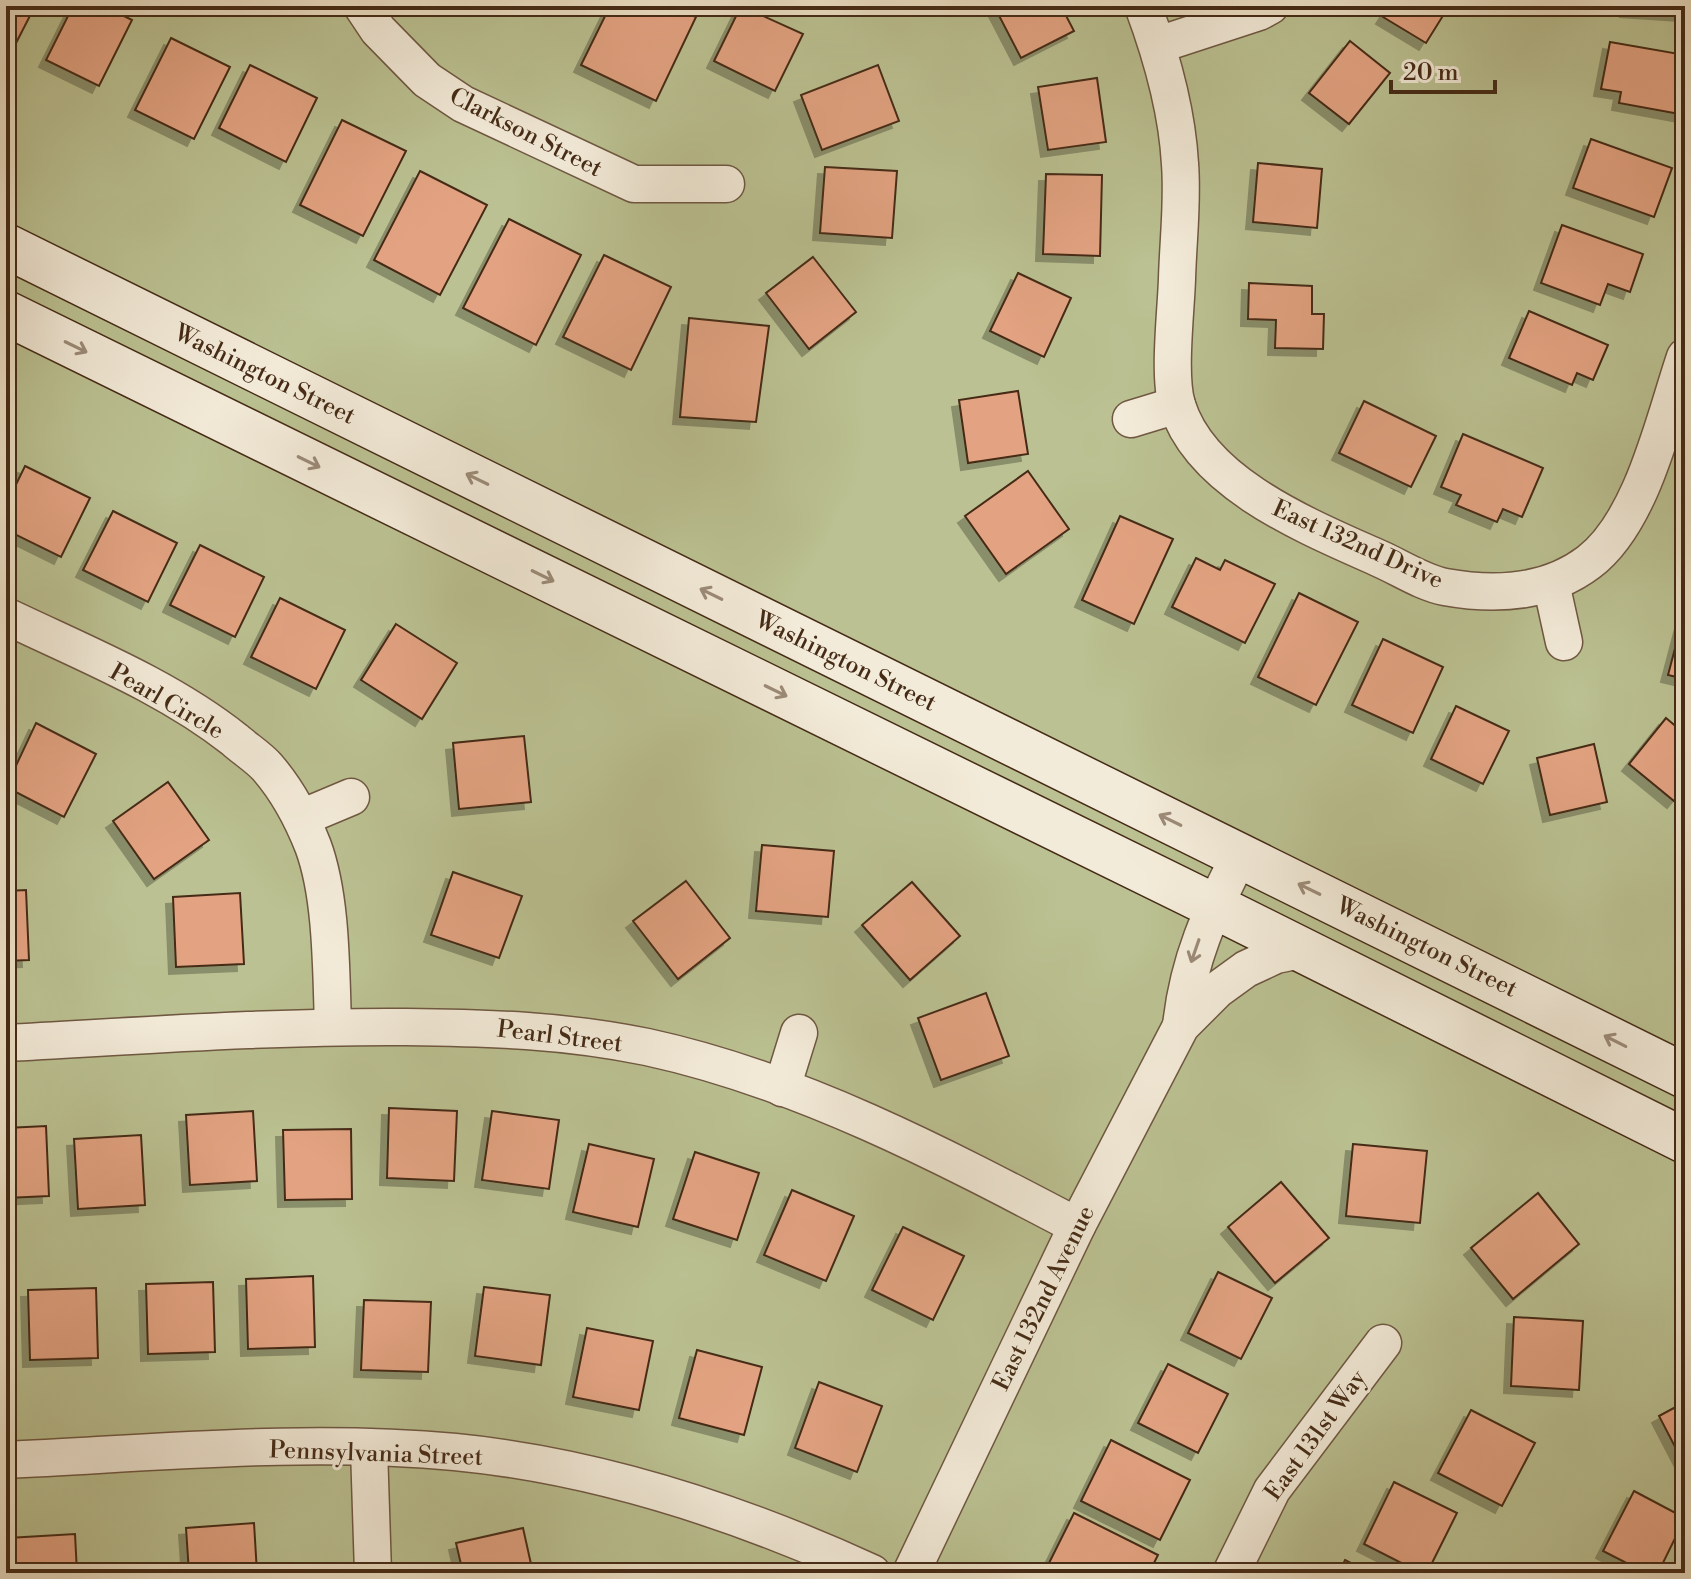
<svg xmlns="http://www.w3.org/2000/svg" width="1691" height="1579" font-family="'Libre Bodoni',serif">
<style>
.green{fill:#bbc192;stroke:#807654;stroke-width:2}
.building{fill:#e3a382;stroke:#452b16;stroke-width:2;filter:url(#shadow)}
.lines{fill:none;stroke-linecap:round;stroke-linejoin:round}
.minor-casing{stroke:#6f5842;stroke-width:39}
.secondary-casing{stroke:#452b16;stroke-width:47}
.minor{stroke:#f3ebd9;stroke-width:36}
.secondary{stroke:#f3ebd9;stroke-width:44}
.oneway{stroke:#9c8b78}
.labels{text-anchor:middle;stroke-width:6;stroke-linejoin:round;paint-order:stroke}
.street-label{font-size:24px;fill:#452b16;stroke:#f3ebd9}
</style>
<defs>
<filter id="shadow"><feDropShadow dx="-7" dy="7" stdDeviation="0" flood-color="#0004"/></filter>
</defs>
<rect width="100%" height="100%" fill="#ece0c5"/>
<filter id="stains"><feTurbulence type="fractalNoise" baseFrequency=".0025" numOctaves="4"/><feColorMatrix values="0 0 0 0 .2 0 0 0 0 .09 0 0 0 0 .02 0 0 0 .5 -.17"/></filter>
<radialGradient id="worn" r=".72"><stop offset=".6" stop-color="#630" stop-opacity="0"/><stop offset="1" stop-color="#630" stop-opacity=".3"/></radialGradient>
<!-- green -->
<rect class="green" x="6" y="6" width="1679" height="1567"/>
<!-- building -->
<g class="building">
<polygon points="6,6 35,6 15,45 6,40"/>
<polygon points="73,6 104,6 132,20 99,86 46,60"/>
<polygon points="610,6 673,6 696,17 656,101 581,65"/>
<polygon points="741,6 803,34 775,91 714,61"/>
<polygon points="994,6 1061,6 1074,31 1021,58"/>
<polygon points="1390,6 1449,6 1426,43 1383,17"/>
<polygon points="1628,6 1685,6 1685,14 1627,10"/>
<polygon points="171,38 230,67 194,139 135,110"/>
<polygon points="1350,41 1390,73 1349,124 1309,93"/>
<polygon points="1610,42 1685,55 1685,115 1619,103 1621,92 1601,89"/>
<polygon points="250,65 317,98 286,162 219,128"/>
<polygon points="878,65 899,121 822,150 801,95"/>
<polygon points="1097,78 1106,142 1048,150 1038,87"/>
<polygon points="342,120 406,151 363,236 300,205"/>
<polygon points="1591,139 1672,168 1654,217 1573,188"/>
<polygon points="1258,163 1322,169 1317,228 1253,222"/>
<polygon points="825,167 897,171 892,238 820,233"/>
<polygon points="420,171 487,205 440,295 374,260"/>
<polygon points="1046,174 1102,175 1100,256 1043,254"/>
<polygon points="509,219 581,255 536,345 463,308"/>
<polygon points="1562,225 1643,254 1630,292 1608,284 1600,305 1541,283"/>
<polygon points="604,255 671,287 631,370 563,337"/>
<polygon points="813,257 856,312 809,349 766,293"/>
<polygon points="1018,273 1071,298 1044,357 990,331"/>
<polygon points="1249,283 1312,286 1312,314 1324,314 1323,349 1275,348 1276,320 1248,319"/>
<polygon points="1529,311 1608,345 1593,380 1577,373 1572,385 1509,358"/>
<polygon points="689,318 769,326 756,422 680,417"/>
<polygon points="1018,391 1028,454 968,463 959,400"/>
<polygon points="1364,401 1436,436 1411,487 1339,453"/>
<polygon points="1463,434 1543,468 1522,517 1503,509 1497,522 1456,505 1461,495 1441,487"/>
<polygon points="25,466 90,498 61,557 6,530 6,505"/>
<polygon points="1028,471 1069,529 1006,574 965,516"/>
<polygon points="113,511 177,543 148,602 83,570"/>
<polygon points="1120,516 1173,539 1134,624 1082,600"/>
<polygon points="200,545 264,577 235,637 170,605"/>
<polygon points="1196,558 1220,570 1225,560 1275,584 1245,643 1172,607"/>
<polygon points="1299,593 1358,622 1316,705 1258,677"/>
<polygon points="280,598 345,630 316,689 251,657"/>
<polygon points="1683,618 1685,618 1685,679 1668,675"/>
<polygon points="396,624 457,663 422,719 361,680"/>
<polygon points="1383,639 1443,667 1413,733 1352,705"/>
<polygon points="1456,706 1509,731 1483,784 1431,759"/>
<polygon points="1666,718 1685,734 1685,788 1674,801 1629,764"/>
<polygon points="36,723 96,754 64,817 6,787"/>
<polygon points="524,736 531,802 459,809 453,743"/>
<polygon points="1594,744 1607,802 1550,815 1537,758"/>
<polygon points="168,782 209,840 154,879 113,821"/>
<polygon points="762,845 834,851 828,917 756,911"/>
<polygon points="453,872 522,896 499,958 431,935"/>
<polygon points="686,881 730,938 678,979 633,921"/>
<polygon points="912,882 960,936 910,980 862,925"/>
<polygon points="26,890 29,960 6,961 6,891"/>
<polygon points="240,893 244,964 176,967 173,897"/>
<polygon points="986,993 1009,1056 941,1080 918,1018"/>
<polygon points="389,1108 457,1111 454,1181 387,1178"/>
<polygon points="253,1111 257,1181 190,1185 186,1115"/>
<polygon points="492,1111 559,1120 549,1189 482,1180"/>
<polygon points="46,1126 49,1196 6,1198 6,1128"/>
<polygon points="351,1129 352,1199 285,1200 283,1130"/>
<polygon points="141,1135 145,1205 78,1209 74,1139"/>
<polygon points="589,1144 654,1159 638,1227 573,1212"/>
<polygon points="1353,1144 1427,1151 1420,1223 1346,1216"/>
<polygon points="695,1152 759,1173 737,1240 673,1219"/>
<polygon points="1281,1182 1329,1238 1275,1283 1228,1227"/>
<polygon points="792,1190 854,1216 826,1281 764,1255"/>
<polygon points="1538,1193 1579,1244 1513,1299 1471,1248"/>
<polygon points="903,1227 964,1256 933,1320 872,1290"/>
<polygon points="1218,1272 1272,1298 1241,1359 1188,1333"/>
<polygon points="313,1276 315,1347 248,1349 246,1279"/>
<polygon points="213,1282 215,1352 148,1354 146,1284"/>
<polygon points="484,1287 550,1295 541,1365 475,1356"/>
<polygon points="96,1288 98,1358 30,1360 28,1290"/>
<polygon points="364,1300 431,1302 428,1372 361,1370"/>
<polygon points="1514,1317 1583,1321 1579,1390 1511,1386"/>
<polygon points="587,1328 653,1341 639,1410 573,1397"/>
<polygon points="697,1350 762,1367 744,1435 679,1418"/>
<polygon points="1168,1364 1228,1394 1198,1453 1138,1423"/>
<polygon points="819,1382 882,1406 857,1472 795,1448"/>
<polygon points="1685,1402 1685,1466 1659,1416"/>
<polygon points="1471,1410 1535,1443 1502,1506 1438,1473"/>
<polygon points="1111,1440 1190,1480 1160,1540 1081,1501"/>
<polygon points="1394,1482 1457,1513 1427,1573 1421,1573 1364,1544"/>
<polygon points="1634,1491 1685,1518 1658,1573 1646,1573 1603,1551"/>
<polygon points="1074,1513 1158,1555 1149,1573 1044,1573"/>
<polygon points="254,1523 257,1573 189,1573 186,1528"/>
<polygon points="523,1528 533,1573 463,1573 456,1543"/>
<polygon points="75,1534 77,1573 10,1573 8,1538"/>
<polygon points="1345,1560 1370,1573 1339,1573"/>
</g>
<g class="lines">
<!-- minor casing -->
<g class="minor-casing">
<g id="minor">
<polyline points="362,6 378,30 427,80 463,104 634,184 726,184"/>
<path d="M 1143,6 C 1162,57 1177,109 1180,164 C 1183,202 1178,241 1177,279 C 1176,311 1168,376 1177,405 C 1201,484 1309,527 1378,558 C 1399,567 1423,583 1445,587 C 1495,596 1547,594 1589,562 C 1642,522 1664,419 1685,357"/>
<polyline points="1158,45 1259,12 1270,6"/>
<polyline points="1131,419 1177,405"/>
<polyline points="1551,583 1564,642"/>
<path d="M 6,616 C 83,653 167,686 235,740 C 245,749 258,757 267,767 C 287,790 302,818 313,846 C 332,897 331,971 333,1026"/>
<polyline points="301,818 351,797"/>
<path d="M 1181,1026 C 1188,960 1210,913 1240,855"/>
<path d="M 6,1043 C 139,1036 272,1026 406,1027 C 490,1028 564,1030 647,1047 C 799,1080 940,1154 1077,1226"/>
<polyline points="782,1088 799,1033"/>
<polyline points="369,1448 373,1573"/>
<path d="M 6,1460 C 155,1453 306,1438 455,1452 C 600,1466 741,1513 872,1573"/>
<polyline points="911,1573 1077,1226 1181,1026 1217,990 1246,969 1276,955 1301,950"/>
<polyline points="1231,1573 1272,1490 1383,1343"/>
</g>
</g>
<!-- secondary casing -->
<g class="secondary-casing">
<g id="secondary">
<polyline points="6,246 1685,1076"/>
<polyline points="6,313 1214,906 1685,1141"/>
</g>
</g>
<!-- minor -->
<use href="#minor" class="minor"/>
<!-- secondary -->
<use href="#secondary" class="secondary"/>
</g>
<!-- one-way arrows -->
<defs><path id="oneway-shaft" d="M-6 0H5M1.5-3L5.5 0L1.5 3" fill="none" stroke-width="1.6" stroke-linecap="round" stroke-linejoin="round" transform="scale(2)"/></defs>
<g class="oneway">
<use href="#oneway-shaft" transform="translate(76 347) rotate(26)"/>
<use href="#oneway-shaft" transform="translate(309 462) rotate(26)"/>
<use href="#oneway-shaft" transform="translate(477 479) rotate(-154)"/>
<use href="#oneway-shaft" transform="translate(543 576) rotate(26)"/>
<use href="#oneway-shaft" transform="translate(711 594) rotate(-154)"/>
<use href="#oneway-shaft" transform="translate(776 691) rotate(26)"/>
<use href="#oneway-shaft" transform="translate(1170 820) rotate(-154)"/>
<use href="#oneway-shaft" transform="translate(1309 889) rotate(-154)"/>
<use href="#oneway-shaft" transform="translate(1195 951) rotate(109)"/>
<use href="#oneway-shaft" transform="translate(1615 1041) rotate(-153)"/>
</g>
<g class="labels">
<!-- street labels -->
<g class="street-label">
<text transform="translate(526 132) rotate(27)" y="8">Clarkson Street</text>
<text transform="translate(265 374) rotate(26)" y="8">Washington Street</text>
<text transform="translate(1358 544) rotate(24)" y="8">East 132nd Drive</text>
<text transform="translate(846 661) rotate(26)" y="8">Washington Street</text>
<text transform="translate(167 701) rotate(30)" y="8">Pearl Circle</text>
<text transform="translate(1427 947) rotate(26)" y="8">Washington Street</text>
<text transform="translate(560 1036) rotate(7)" y="8">Pearl Street</text>
<text transform="translate(1043 1298) rotate(-64)" y="8">East 132nd Avenue</text>
<text transform="translate(1315 1435) rotate(-54)" y="8">East 131st Way</text>
<text transform="translate(376 1453) rotate(2)" y="8">Pennsylvania Street</text>
</g>
</g>
<!-- margin -->
<rect width="1691" height="1579" fill="none" stroke="#ece0c5" stroke-width="32"/>
<rect x="8" y="8" width="1675" height="1563" fill="none" stroke="#452b16" stroke-width="4"/>
<rect x="16" y="16" width="1659" height="1547" fill="none" stroke="#452b16" stroke-width="2"/>
<!-- scale -->
<path d="M1391 80v12h104v-12" fill="none" stroke="#452b16" stroke-width="4"/>
<text x="1403" y="80" font-size="24" fill="#452b16" stroke="#f3ebd9" stroke-width="6" paint-order="stroke">20 m</text>
<rect width="100%" height="100%" filter="url(#stains)"/>
<rect width="100%" height="100%" fill="url(#worn)"/>
</svg>
